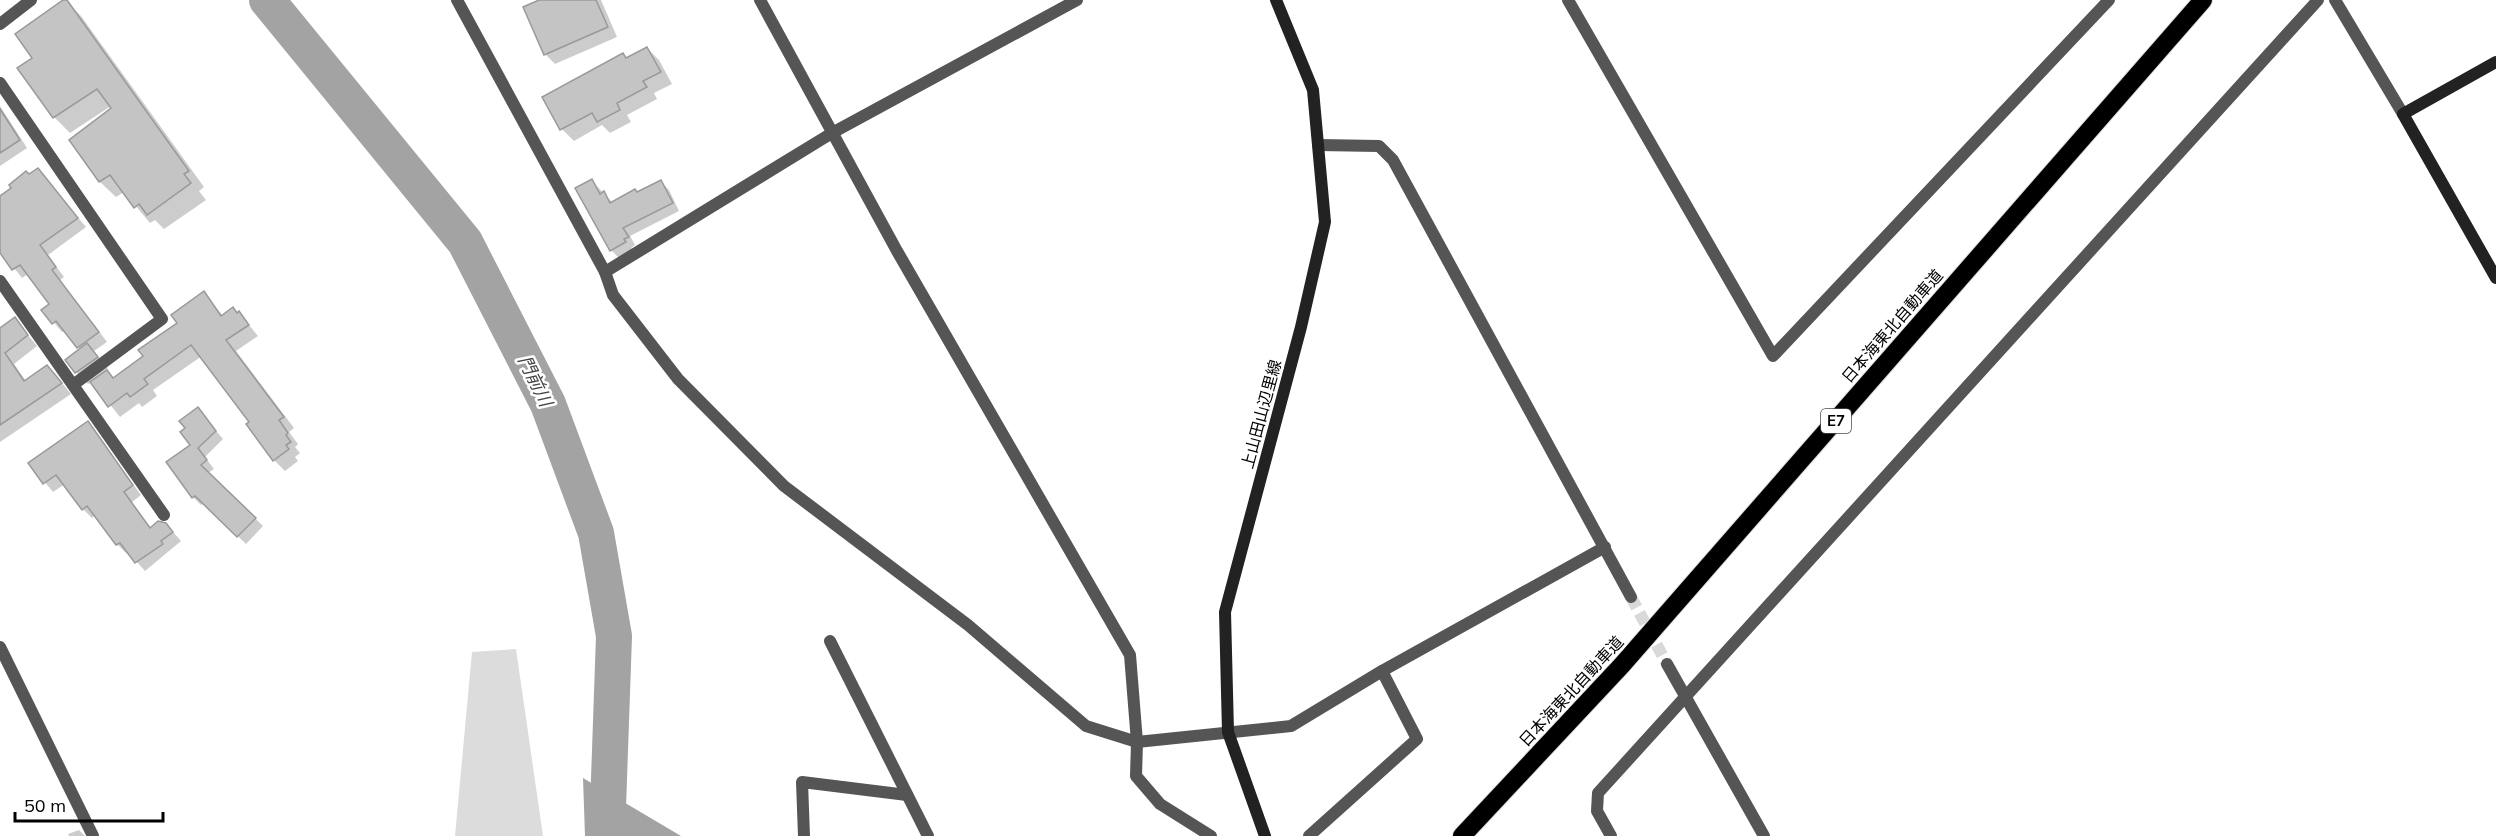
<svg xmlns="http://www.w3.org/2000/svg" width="2496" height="836" font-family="Mulish,'Noto Sans JP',sans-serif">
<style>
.green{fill:#dcdcdc}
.water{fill:#a3a3a3}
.shadow{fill:#0003}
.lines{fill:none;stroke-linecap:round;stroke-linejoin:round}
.river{stroke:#a3a3a3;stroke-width:36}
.building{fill:#c4c4c4;stroke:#999;stroke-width:1.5}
.street-tunnel{stroke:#d9d9d9;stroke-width:12;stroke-dasharray:12 6;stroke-linecap:butt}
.highway-casing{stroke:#dbdbdb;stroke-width:20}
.street{stroke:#555;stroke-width:12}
.secondary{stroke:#222;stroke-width:12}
.highway{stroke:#000;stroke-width:18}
.labels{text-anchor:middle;stroke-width:5;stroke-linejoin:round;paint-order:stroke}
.shield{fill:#fff;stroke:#4c4c4c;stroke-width:1.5}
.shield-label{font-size:15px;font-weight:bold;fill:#000}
.street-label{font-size:16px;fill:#000;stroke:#fff}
.water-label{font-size:18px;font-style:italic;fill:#444;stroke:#fff}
</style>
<rect width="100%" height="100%" fill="#fff"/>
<!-- green -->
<polygon class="green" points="516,649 543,836 455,836 472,652"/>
<!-- water -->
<polygon class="water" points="583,778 681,836 585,836"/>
<!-- shadow -->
<g class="shadow">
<polygon points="65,0 81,16 204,187 199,191 206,200 164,229 155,220 150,223 124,192 116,197 100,182 71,140 113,109 111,106 70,133 54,117 34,58"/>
<polygon points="543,0 601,0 617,37 555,64 545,54"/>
<polygon points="647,48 659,60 672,84 654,93 657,99 627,115 631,122 610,133 602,125 574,141 562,129 627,59"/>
<polygon points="0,106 27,148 0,166"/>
<polygon points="38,170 86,227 48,255 64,277 60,280 107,342 94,351 108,369 106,371 114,379 145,356 179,324 204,293 223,316 239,313 258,336 236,351 294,428 289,432 298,444 295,447 300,453 295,457 298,461 285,471 274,460 251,423 202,356 153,390 157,396 142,407 139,403 120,417 92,382 88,384 76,372 67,360 81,350 65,330 62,332 43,310 51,304 28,274 22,278 0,250 0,198"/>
<polygon points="592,181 613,203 661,182 669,190 679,211 630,236 635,245 631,248 633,250 619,258 611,250"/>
<polygon points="15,319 37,346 14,364 26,381 57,377 71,394 0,442 0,333"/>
<polygon points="198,409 223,439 205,457 214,469 208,473 263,526 246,544 204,503 201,505 193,497 192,446"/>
<polygon points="88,423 141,495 132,502 151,528 166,524 181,541 145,571 128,552 126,553 117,544 95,515 92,518 83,509 65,484 53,492 30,464"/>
<polygon points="79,830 85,836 69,836 68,834"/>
</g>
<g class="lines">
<!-- river -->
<polyline class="river" points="267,0 465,242 548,404 596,533 614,636 607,836"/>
</g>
<!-- building -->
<g class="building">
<polygon points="63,0 67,0 189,171 184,174 191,183 147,215 139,204 134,208 110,175 99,182 69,140 111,108 97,89 53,118 17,68 32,58 15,34"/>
<polygon points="539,0 596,0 608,27 544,55 523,7"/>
<polygon points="647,47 661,72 643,81 647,87 617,103 620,110 597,122 592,113 560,130 542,97 623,53 626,58"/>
<polygon points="0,109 20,140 0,153"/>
<polygon points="38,168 78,218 40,245 56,267 52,270 99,332 77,348 56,321 52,324 41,310 49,304 20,265 12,270 0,253 0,196 11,188 9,185 26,171 29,174"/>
<polygon points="592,179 600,194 604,191 610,203 635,189 637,192 661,180 673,203 623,228 629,237 624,239 626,242 610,251 575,188"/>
<polygon points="204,291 221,316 233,307 237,313 239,311 249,325 226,340 284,417 279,420 288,433 286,435 291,442 286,445 289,449 273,461 246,424 249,422 191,345 144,379 148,384 130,397 127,393 108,407 90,382 107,370 113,378 143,356 138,350 177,323 171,315"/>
<polygon points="15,317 28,335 5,353 24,381 47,365 62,383 0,425 0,328"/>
<polygon points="87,343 98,357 75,373 65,360"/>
<polygon points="198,407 216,431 198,448 207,460 201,465 256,518 237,537 195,496 192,498 166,462 190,445 180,432 185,428 179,421"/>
<polygon points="88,421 133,485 124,492 150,528 158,521 166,523 173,532 161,541 163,544 135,563 120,543 116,545 87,506 82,510 56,475 43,484 28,463"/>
</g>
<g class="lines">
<!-- street-tunnel -->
<polyline class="street-tunnel" points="1631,597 1667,664"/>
<!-- highway casing -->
<g class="highway-casing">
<polyline id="highway" points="1462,836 1622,665 2203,0"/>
</g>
<!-- street -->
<g class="street">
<polyline points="457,0 605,272 613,295 678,379 784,486 968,625 1086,726 1137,742 1291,726 1382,671 1605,547"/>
<polyline points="760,0 897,251 1130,655 1137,742 1136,776 1160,804 1211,836"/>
<polyline points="1568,0 1773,356 2109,0"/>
<polyline points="2335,0 2403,114"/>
<polyline points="0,24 31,0"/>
<polyline points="0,83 162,319 73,385"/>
<polyline points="1318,145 1379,146 1393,160 1631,597"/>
<polyline points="605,272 832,133 1077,0"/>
<polyline points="0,281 164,515"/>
<polyline points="830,641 928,836"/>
<polyline points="0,647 93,836"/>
<polyline points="1667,664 1764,836"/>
<polyline points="804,836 802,782 907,795"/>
<polyline points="1309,836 1417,739 1382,671"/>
<polyline points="1611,836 1597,811 1598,793 2318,0"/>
</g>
<!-- secondary -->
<g class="secondary">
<polyline points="2496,62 2403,114 2496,278"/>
<polyline points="1265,836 1228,732 1225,612 1301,327 1325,222 1313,90 1276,0"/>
</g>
<!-- highway -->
<use href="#highway" class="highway"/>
</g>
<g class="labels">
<!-- shield labels -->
<rect class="shield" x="1821" y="409" width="30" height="24" rx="4.5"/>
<g class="shield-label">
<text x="1836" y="426">E7</text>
</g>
<!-- street labels -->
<g class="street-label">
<text transform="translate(1892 326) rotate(-49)" y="6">日本海東北自動車道</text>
<text transform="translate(1261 414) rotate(-75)" y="6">上山田山辺里線</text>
<text transform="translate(1571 691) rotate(-47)" y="6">日本海東北自動車道</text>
</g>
<!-- water labels -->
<g class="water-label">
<text transform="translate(535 381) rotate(64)" y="6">門前川</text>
</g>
</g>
<!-- scale -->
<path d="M15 812v9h148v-9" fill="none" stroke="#000000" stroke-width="3"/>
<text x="24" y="812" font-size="18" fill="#000000" stroke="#ffffff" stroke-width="4.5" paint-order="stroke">50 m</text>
</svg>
